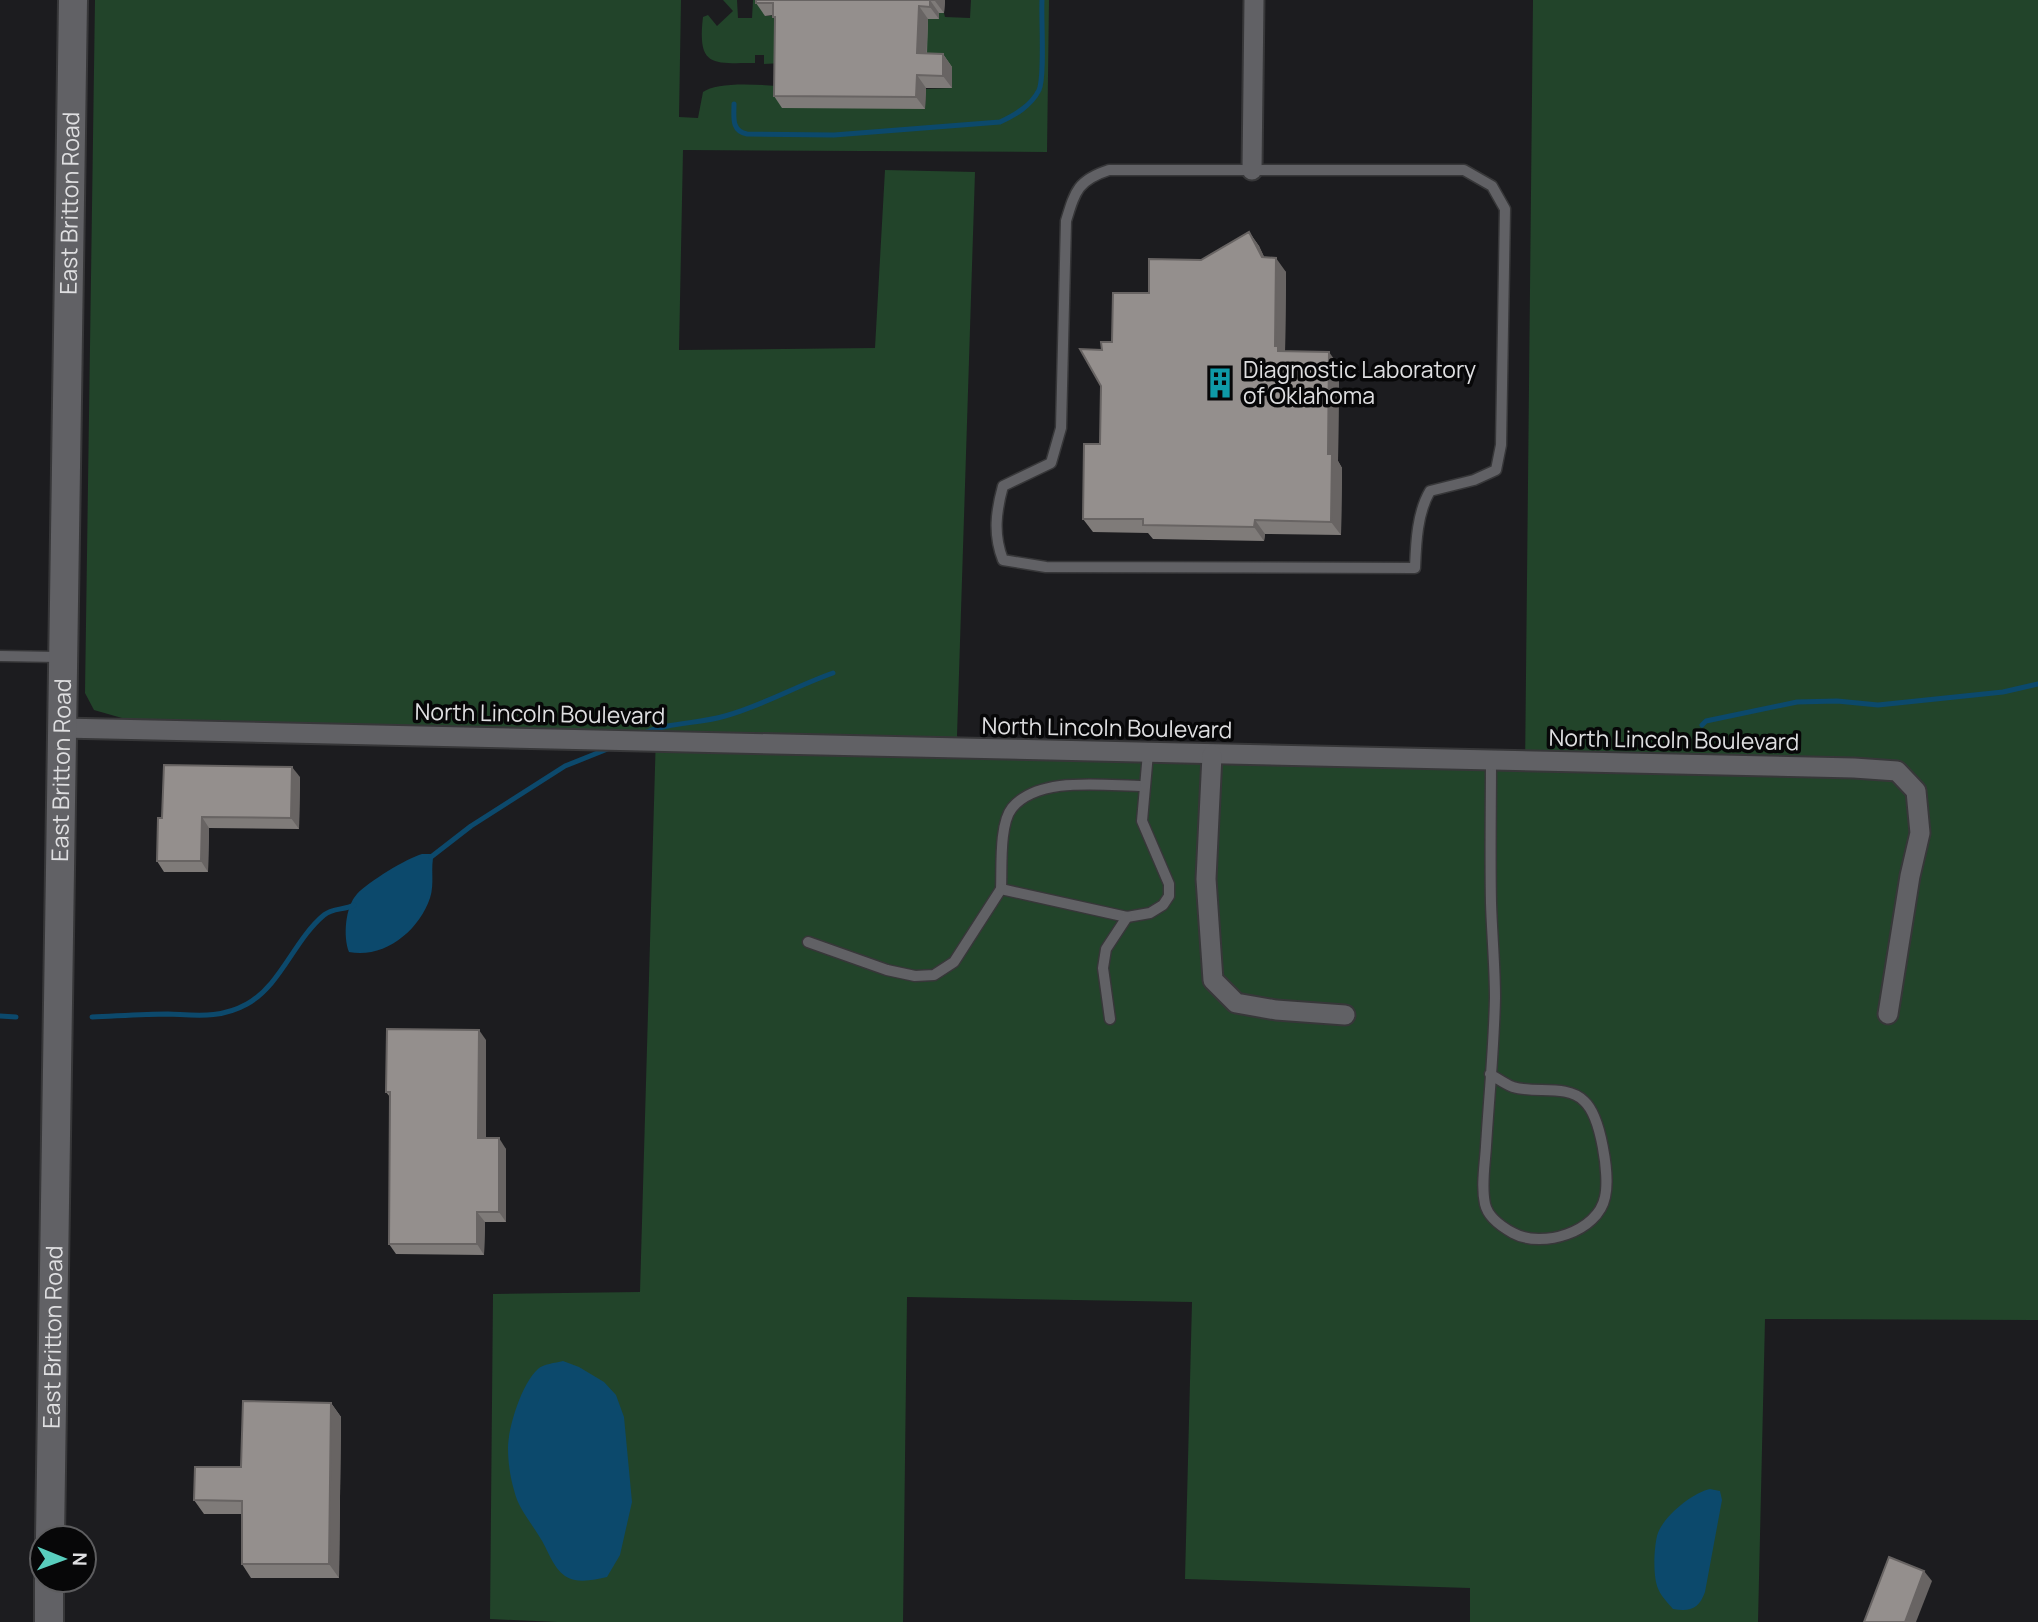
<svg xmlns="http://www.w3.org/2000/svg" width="2038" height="1622" font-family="Manrope,sans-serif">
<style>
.green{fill:#22442a}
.water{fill:#0c496c}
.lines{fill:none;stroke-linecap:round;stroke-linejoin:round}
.stream{stroke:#0c496c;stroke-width:5}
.lane-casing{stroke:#373739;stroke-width:13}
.street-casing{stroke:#373739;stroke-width:23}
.secondary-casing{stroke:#373739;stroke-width:32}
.lane{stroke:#616165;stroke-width:10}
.street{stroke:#616165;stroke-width:19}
.secondary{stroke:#616165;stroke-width:28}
.wall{fill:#7f7b79}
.shaded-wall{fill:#686463}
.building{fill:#948f8d;stroke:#686463;stroke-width:2}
.labels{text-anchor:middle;stroke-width:7;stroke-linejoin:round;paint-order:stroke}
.street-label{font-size:23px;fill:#dfdfe1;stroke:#070708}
.poi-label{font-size:23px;fill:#dfdfe1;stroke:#070708;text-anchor:start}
</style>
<rect width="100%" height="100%" fill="#1c1c1f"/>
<!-- green -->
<g class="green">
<path d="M 95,0 L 681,0 L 679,117 L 698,118 L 703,92 C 733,70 883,102 925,109 L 926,89 L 952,88 L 931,66 L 911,19 L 938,19 L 939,13 L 944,13 L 945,17 L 970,18 L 971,0 L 1049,0 L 1047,152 L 683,150 L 679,350 L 875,348 L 885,170 L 975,172 L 957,736 L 971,756 L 1525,771 L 1533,0 L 2038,0 L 2038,1320 L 1765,1319 L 1758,1622 L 1470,1622 L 1470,1588 L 1185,1579 L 1192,1302 L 907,1297 L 903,1622 L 557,1622 L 490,1619 L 493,1294 L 640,1292 L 656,733 L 456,732 L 129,720 L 94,710 L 85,693 Z"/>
<path d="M 723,0 L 737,0 L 738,18 L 752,18 L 753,0 L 765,0 L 765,16 L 782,15 L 782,63 L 764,64 L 764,55 L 755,55 L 755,63 C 713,63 697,68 703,17 L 708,15 L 717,26 L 733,11 Z"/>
</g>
<!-- water -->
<g class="water">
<path d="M 422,854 L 434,854 C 430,868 435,883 430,898 C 419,931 384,959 349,952 C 343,937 345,907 357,894 C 368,882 407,858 422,854 Z"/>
<path d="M 563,1361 L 579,1367 L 604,1382 L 616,1395 L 624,1417 L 632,1502 L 620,1555 L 607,1577 C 594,1580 577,1584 565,1576 C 552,1567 548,1549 539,1536 C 530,1521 518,1508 514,1490 C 510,1477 508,1461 508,1448 C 508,1427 522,1383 538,1369 C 543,1364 555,1363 563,1361 Z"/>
<path d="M 1710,1489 L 1720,1491 L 1722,1500 L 1705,1592 C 1699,1609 1690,1612 1673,1609 C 1667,1602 1660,1595 1657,1586 C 1653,1573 1654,1549 1657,1536 C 1662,1517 1692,1493 1710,1489 Z"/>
</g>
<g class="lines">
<!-- stream -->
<g class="stream">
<path d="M 734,104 C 734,117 731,131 747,134 L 834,135 L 1000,122 C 1015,115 1031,106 1039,90 C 1045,77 1041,18 1042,0"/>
<polyline points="1702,725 1706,721 1797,702 1837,701 1878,705 2003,692 2038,684"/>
<path d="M 644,733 C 670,722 698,724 725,716 C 762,706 796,686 833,673"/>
<polyline points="431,857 471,826 565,766 610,748"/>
<polyline points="0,1016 16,1017"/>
<path d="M 92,1017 C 117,1016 143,1014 168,1014 C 196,1015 220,1019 247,1004 C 281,985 294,940 324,915 C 332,908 345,910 354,905"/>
</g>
<!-- lane casing -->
<g class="lane-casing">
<g id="lane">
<path d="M 1109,170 L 1464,170 L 1492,186 L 1505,209 L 1501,445 L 1496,470 L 1474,480 L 1430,491 C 1417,513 1416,543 1415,568 L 1046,567 L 1003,560 C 993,535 996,511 1003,486 L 1051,463 L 1061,428 L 1066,221 C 1075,191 1078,180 1109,170 Z"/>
<polyline points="0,656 59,657"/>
<path d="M 1001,889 C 1002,868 999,824 1012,808 C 1039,775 1106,786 1144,786"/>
<polyline points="808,942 887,970 915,976 934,975 954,962 1001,889 1127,917 1150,913 1163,905 1169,896 1169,884 1142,821 1148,753"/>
<polyline points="1110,1019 1103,968 1106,949 1127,917"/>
<path d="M 1490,1074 C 1497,1078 1505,1084 1513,1087 C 1535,1094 1567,1084 1584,1101 C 1601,1116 1610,1176 1605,1197 C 1598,1232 1542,1249 1513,1233 C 1502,1227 1488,1218 1485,1204 C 1481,1186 1485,1164 1486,1146 C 1489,1097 1494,1047 1495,998 C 1495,967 1492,935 1491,903 C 1490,856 1491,808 1491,760"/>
</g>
</g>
<!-- street casing -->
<g class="street-casing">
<g id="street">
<polyline points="1252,170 1254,0"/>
<polyline points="62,728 1854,768 1897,771 1916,791 1920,833 1910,876 1888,1014"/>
<polyline points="1212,755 1206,879 1213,980 1236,1003 1276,1010 1345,1015"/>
</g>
</g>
<!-- secondary casing -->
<g class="secondary-casing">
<g id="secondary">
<path id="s1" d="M 50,1538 L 73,0"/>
<polyline points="49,1622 49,1580"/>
</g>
</g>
<!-- lane -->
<use href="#lane" class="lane"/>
<!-- street -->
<use href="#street" class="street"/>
<!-- secondary -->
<use href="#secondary" class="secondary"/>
</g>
<!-- wall -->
<g class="wall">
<polygon points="945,0 944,13 939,13 939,19 928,19 927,54 943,54 952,67 952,88 926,88 925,109 782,108 774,96 775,20 773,15 765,16 756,3"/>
<polygon points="1249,232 1259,246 1264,257 1286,272 1285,351 1339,366 1338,461 1342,468 1341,535 1265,534 1264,541 1153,539 1148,533 1093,532 1083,519 1100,444 1102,350 1112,342 1149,293 1201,260"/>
<polygon points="300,777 299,829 209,828 208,872 164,872 157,861 162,818"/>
<polygon points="486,1040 486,1138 506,1149 506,1222 485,1222 484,1255 396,1254 389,1244 390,1097 386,1092"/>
<polygon points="331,1403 341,1417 339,1578 251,1578 242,1564 242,1514 204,1514 194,1500"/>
</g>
<!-- shaded-wall -->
<g class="shaded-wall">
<polygon points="930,0 939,13 939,19 930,7"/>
<polygon points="935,0 945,0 944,13 935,1"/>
<polygon points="919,6 928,19 926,66 917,53"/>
<polygon points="943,54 952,67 952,88 943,76"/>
<polygon points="917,75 926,88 925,109 916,97"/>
<polygon points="1249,232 1259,246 1271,271 1262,257"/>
<polygon points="1276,258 1286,272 1285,356 1288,365 1275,346"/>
<polygon points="1329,352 1339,366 1338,461 1342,468 1341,535 1331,522 1328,454"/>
<polygon points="1255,520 1265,534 1264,541 1254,527"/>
<polygon points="292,767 300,777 299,829 291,818"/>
<polygon points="202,817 209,828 208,872 201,861"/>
<polygon points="479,1030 486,1040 486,1148 478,1138"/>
<polygon points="499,1138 506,1149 506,1222 499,1212"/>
<polygon points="477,1212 485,1222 484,1255 477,1244"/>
<polygon points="331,1403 341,1417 339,1578 329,1564"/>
<polygon points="1924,1571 1932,1581 1916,1622 1905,1622"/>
</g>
<!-- building -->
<g class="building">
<polygon points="756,0 935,0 930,0 930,7 919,6 917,53 943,54 943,76 917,75 916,97 774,96 775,17 773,17 773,3 756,3"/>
<polygon points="1249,232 1262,257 1276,258 1275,346 1278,346 1278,351 1329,352 1328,454 1332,454 1331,522 1255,520 1254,527 1143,525 1143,519 1083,519 1084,444 1100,444 1101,386 1080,349 1102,350 1101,342 1112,342 1113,293 1149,293 1149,259 1201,260"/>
<polygon points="164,765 292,767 291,818 202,817 201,861 157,861 158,818 162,818"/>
<polygon points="387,1029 479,1030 478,1138 499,1138 499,1212 477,1212 477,1244 389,1244 390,1092 386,1092"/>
<polygon points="243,1401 331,1403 329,1564 242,1564 242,1501 194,1500 195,1467 241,1467"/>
<polygon points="1889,1557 1924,1571 1905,1622 1864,1622"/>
</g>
<!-- icons -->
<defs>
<g id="building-bare" transform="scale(2.415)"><path d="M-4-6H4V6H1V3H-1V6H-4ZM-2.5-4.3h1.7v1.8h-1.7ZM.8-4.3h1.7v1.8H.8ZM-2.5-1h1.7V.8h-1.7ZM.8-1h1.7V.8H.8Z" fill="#0f9aa8" stroke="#070708" stroke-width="2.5" paint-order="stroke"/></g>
</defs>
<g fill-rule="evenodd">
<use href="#building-bare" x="1220" y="383"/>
</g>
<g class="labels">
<!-- street labels -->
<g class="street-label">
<text dy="8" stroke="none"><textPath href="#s1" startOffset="1335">East Britton Road</textPath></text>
<text transform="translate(540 714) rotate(1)" y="8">North Lincoln Boulevard</text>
<text transform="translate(1107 728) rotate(1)" y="8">North Lincoln Boulevard</text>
<text transform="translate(1674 740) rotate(1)" y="8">North Lincoln Boulevard</text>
<text dy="8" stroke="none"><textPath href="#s1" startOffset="768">East Britton Road</textPath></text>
<text dy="8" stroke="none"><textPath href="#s1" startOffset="201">East Britton Road</textPath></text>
</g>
<!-- poi labels -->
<g class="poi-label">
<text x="1243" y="378">Diagnostic Laboratory<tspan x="1243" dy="26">of Oklahoma</tspan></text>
</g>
</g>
<!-- north arrow -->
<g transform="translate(63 1559) rotate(91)"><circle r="33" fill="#070708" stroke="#5d5d5f" stroke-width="2"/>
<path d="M0-5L12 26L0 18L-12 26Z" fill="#59cebe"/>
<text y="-10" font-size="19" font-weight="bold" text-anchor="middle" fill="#dfdfe1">N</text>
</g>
</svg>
